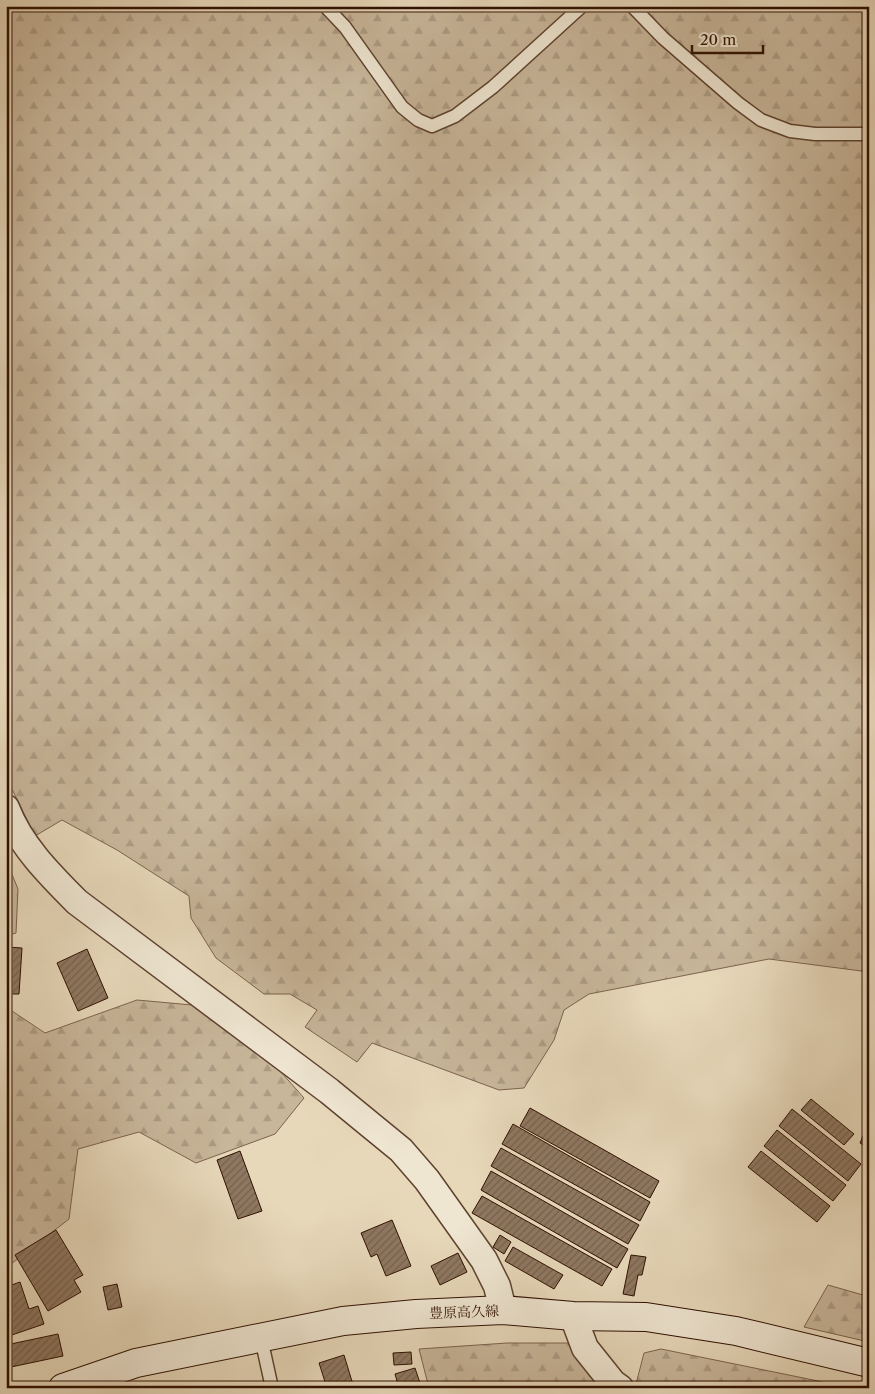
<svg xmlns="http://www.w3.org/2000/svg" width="875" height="1394" font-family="'Libre Caslon Text','Noto Serif JP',serif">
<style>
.forest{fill:url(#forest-firs);stroke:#7c634d}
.building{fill:url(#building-hatch);stroke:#2f1000}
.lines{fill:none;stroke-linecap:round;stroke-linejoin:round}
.lane-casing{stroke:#5d422e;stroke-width:15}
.street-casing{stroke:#5d422e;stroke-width:29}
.secondary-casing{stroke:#2f1000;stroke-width:30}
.lane{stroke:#efe6d2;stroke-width:12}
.street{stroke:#efe6d2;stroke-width:26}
.secondary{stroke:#efe6d2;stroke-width:28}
.labels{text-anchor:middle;stroke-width:5;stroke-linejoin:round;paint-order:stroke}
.street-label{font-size:14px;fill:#2f1000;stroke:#efe6d2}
</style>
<defs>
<pattern id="forest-firs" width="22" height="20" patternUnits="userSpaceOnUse" patternTransform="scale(1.25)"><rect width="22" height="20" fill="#c8b69a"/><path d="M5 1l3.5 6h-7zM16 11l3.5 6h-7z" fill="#ac9b83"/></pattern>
<pattern id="building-hatch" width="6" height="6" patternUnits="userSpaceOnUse" patternTransform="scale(1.25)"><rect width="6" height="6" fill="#8f7861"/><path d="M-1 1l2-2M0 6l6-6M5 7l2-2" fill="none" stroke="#75614e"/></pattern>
</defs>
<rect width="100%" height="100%" fill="#e7d8ba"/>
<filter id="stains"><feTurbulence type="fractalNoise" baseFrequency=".004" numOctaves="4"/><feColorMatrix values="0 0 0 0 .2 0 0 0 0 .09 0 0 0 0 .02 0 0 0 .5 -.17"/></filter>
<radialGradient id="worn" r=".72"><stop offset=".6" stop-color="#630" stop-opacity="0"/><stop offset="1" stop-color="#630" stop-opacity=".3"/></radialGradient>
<!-- forest -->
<g class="forest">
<polygon points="6,6 869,6 869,972 769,959 589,994 564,1010 554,1040 524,1088 499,1090 372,1043 357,1062 305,1027 317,1010 290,994 264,994 216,958 191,918 189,896 117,850 62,820 35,836 11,787 6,752"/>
<polygon points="6,860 18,889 16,933 6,936"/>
<polygon points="137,1000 192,1005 273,1063 304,1098 275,1134 196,1163 139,1132 78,1149 69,1219 6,1268 6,1007 45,1033"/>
<polygon points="828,1285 863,1295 869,1291 869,1342 804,1327"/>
<polygon points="507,1343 572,1343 606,1388 429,1388 419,1349"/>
<polygon points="661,1349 823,1382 819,1388 635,1388 644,1353"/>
</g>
<!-- building -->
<g class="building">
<polygon points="6,947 22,948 19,994 6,994"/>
<polygon points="87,949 108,998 78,1011 57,963"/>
<polygon points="811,1099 854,1134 844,1145 801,1110"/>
<polygon points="530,1108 659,1181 650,1198 520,1126"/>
<polygon points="792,1109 861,1164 848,1181 779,1126"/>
<polygon points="513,1124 650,1202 640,1221 502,1144"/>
<polygon points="777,1130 846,1185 833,1201 764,1146"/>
<polygon points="863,1136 869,1139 869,1148 860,1143"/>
<polygon points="501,1148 639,1225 628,1244 491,1166"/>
<polygon points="240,1151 262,1211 238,1219 217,1160"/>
<polygon points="761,1151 830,1206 817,1222 748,1167"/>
<polygon points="491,1171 628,1249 617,1268 481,1190"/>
<polygon points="482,1196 612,1269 602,1286 472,1213"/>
<polygon points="392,1220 411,1266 386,1276 377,1254 371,1257 361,1233"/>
<polygon points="56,1230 83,1275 74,1280 81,1292 48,1311 15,1255"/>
<polygon points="500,1235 511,1242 504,1254 493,1247"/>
<polygon points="513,1247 563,1275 554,1289 505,1261"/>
<polygon points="458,1253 467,1272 440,1285 431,1266"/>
<polygon points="631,1255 646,1257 642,1275 638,1275 634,1296 623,1294"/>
<polygon points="20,1282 29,1309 38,1306 44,1324 6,1337 6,1287"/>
<polygon points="117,1284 122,1307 108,1310 103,1287"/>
<polygon points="58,1334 63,1356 11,1367 6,1345"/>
<polygon points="411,1352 412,1364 394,1365 393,1353"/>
<polygon points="344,1355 354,1388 327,1388 319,1363"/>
<polygon points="415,1368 421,1386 399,1388 395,1374"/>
<polygon points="248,1383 250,1388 232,1388"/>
</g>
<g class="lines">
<!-- lane casing -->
<g class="lane-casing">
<g id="lane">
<polyline points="325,6 345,27 402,107 418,120 432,126 455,116 493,87 582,6"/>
<polyline points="632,6 663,38 738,103 761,120 790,131 815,134 869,134"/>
<polyline points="261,1338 272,1388"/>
</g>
</g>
<!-- street casing -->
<g class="street-casing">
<g id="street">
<path d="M 6,808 C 20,845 49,874 77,902 L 329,1091 L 401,1150 L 427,1180 L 484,1260 L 497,1286 L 503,1310"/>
<polyline points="573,1316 585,1348 613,1383 620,1388"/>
</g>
</g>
<!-- secondary casing -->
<g class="secondary-casing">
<polyline id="secondary" points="63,1388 136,1363 343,1321 416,1314 503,1310 573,1316 646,1317 736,1331 869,1363"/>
</g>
<!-- lane -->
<use href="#lane" class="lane"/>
<!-- street -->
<use href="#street" class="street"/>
<!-- secondary -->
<use href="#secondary" class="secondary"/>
</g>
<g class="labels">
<!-- street labels -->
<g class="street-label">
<text transform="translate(464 1312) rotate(-2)" y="5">豊原高久線</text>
</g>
</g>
<!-- margin -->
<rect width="875" height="1394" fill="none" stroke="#e7d8ba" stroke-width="25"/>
<rect x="8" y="8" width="860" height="1379" fill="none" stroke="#2f1000" stroke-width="2.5"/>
<rect x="12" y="12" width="850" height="1369" fill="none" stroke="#2f1000"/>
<!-- scale -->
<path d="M692 45v8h71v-8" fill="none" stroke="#2f1000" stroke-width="2.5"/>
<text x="700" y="45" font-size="15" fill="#2f1000" stroke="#efe6d2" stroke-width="4" paint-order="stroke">20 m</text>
<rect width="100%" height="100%" filter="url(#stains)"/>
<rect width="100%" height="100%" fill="url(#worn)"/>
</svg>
